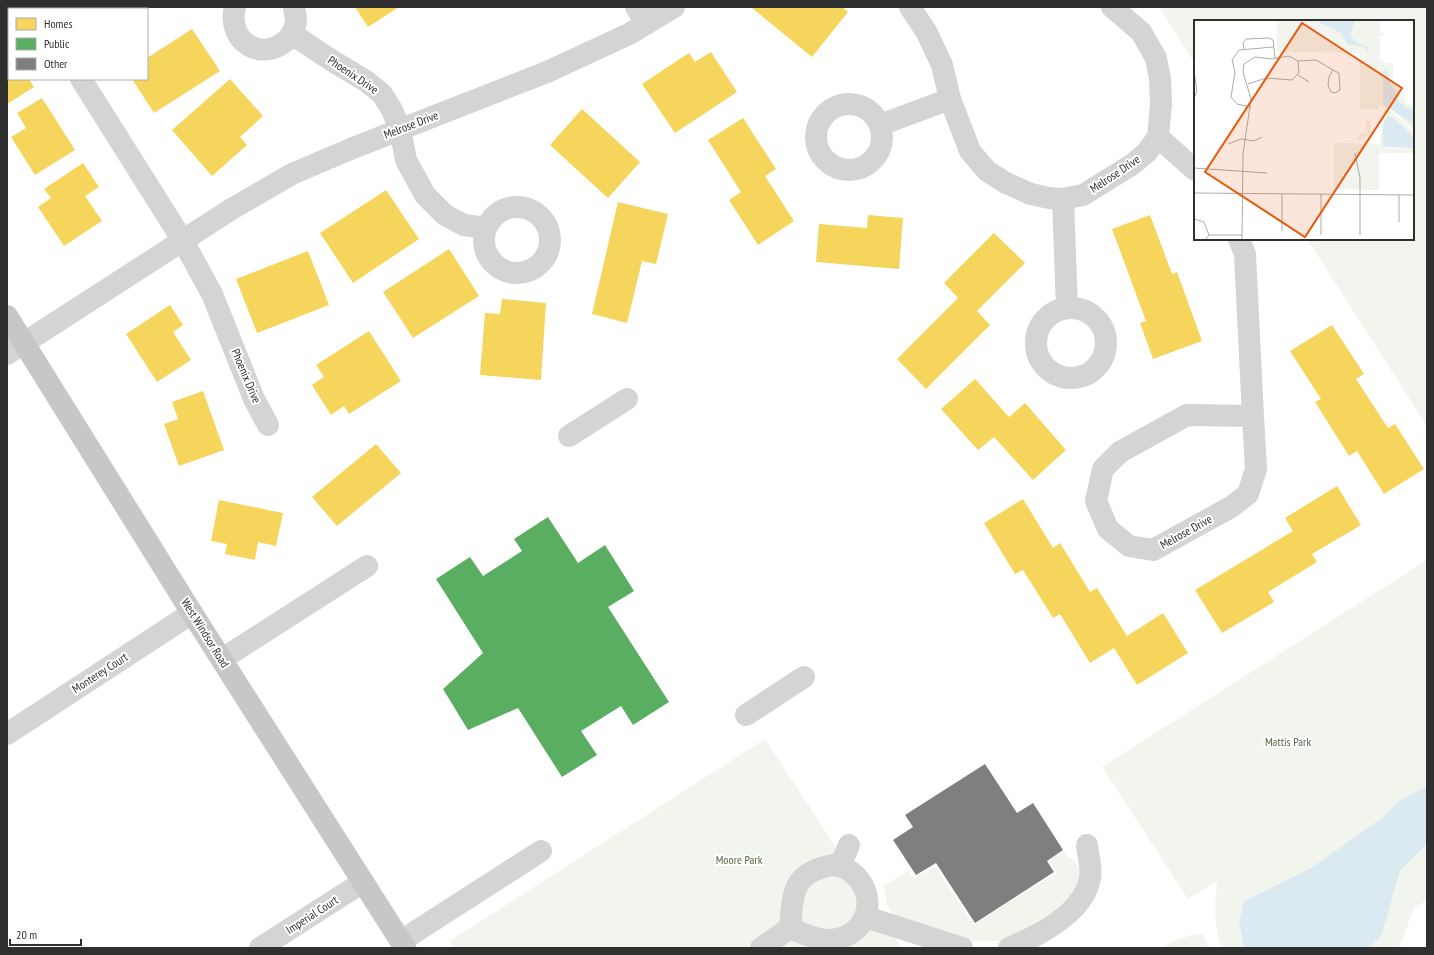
<svg xmlns="http://www.w3.org/2000/svg" width="1434" height="955" font-family="'PT Sans Narrow',sans-serif">
<style>
.green{fill:#f1f5ed}
.water{fill:#dbe9f1}
.homes{fill:#f6d55c}
.public{fill:#5aae61}
.building{fill:#7f7f7f}
.lines{fill:none;stroke-linecap:round;stroke-linejoin:round}
.minor{stroke:#d4d4d4;stroke-width:22}
.major{stroke:#c7c7c7;stroke-width:22}
.labels{text-anchor:middle;stroke-width:4;stroke-linejoin:round;paint-order:stroke}
.street-label{font-size:12px;fill:#2f2f2f;stroke:#fff}
.park-label{font-size:12px;fill:#54693f;stroke:#fff}
.inset-road{fill:none;stroke:#acacac;stroke-width:1}
.view{fill:#e8590c;fill-opacity:0.15;stroke:#e8590c;stroke-width:2}
.inset-edge{fill:none;stroke:#2f2f2f;stroke-width:2}
</style>
<rect width="100%" height="100%" fill="#fff"/>
<!-- green -->
<g class="green">
<polygon points="1159,7 1427,7 1427,426 1307,239 1413,239 1413,21 1195,21 1195,64"/>
<path d="M 1427,560 L 1427,786 L 1399,801 L 1383,817 L 1311,868 L 1244,901 L 1239,923 L 1244,948 L 1222,948 C 1213,926 1215,904 1217,881 L 1188,899 L 1102,767 Z"/>
<polygon points="765,739 902,948 454,948 450,941"/>
<polygon points="1427,844 1427,900 1414,908 1399,948 1368,948 1382,935 1400,871"/>
<polygon points="1063,850 1068,857 1073,859 1083,875 1071,900 1028,929 1001,941 970,942 896,918 888,907 883,886 908,871 914,879 935,866 974,925 1056,873 1050,860"/>
<polygon points="1198,934 1203,935 1209,948 1162,948 1178,939"/>
</g>
<!-- water -->
<polygon class="water" points="1427,786 1427,844 1400,871 1382,935 1368,948 1244,948 1239,923 1244,901 1311,868 1383,817 1399,801"/>
<!-- homes -->
<g class="homes">
<polygon points="85,7 117,7 114,9 86,9"/>
<polygon points="355,7 399,7 368,27"/>
<polygon points="752,7 842,7 848,12 812,57 752,8"/>
<polygon points="192,29 220,71 154,113 132,79 147,79 147,58"/>
<polygon points="711,52 737,92 675,133 642,84 689,53 695,62"/>
<polygon points="9,70 9,79 29,79 34,87 7,104 7,71"/>
<polygon points="230,79 263,116 240,137 247,145 212,176 172,130"/>
<polygon points="42,98 75,150 35,175 11,137 26,128 17,113"/>
<polygon points="582,109 640,162 608,198 550,145"/>
<polygon points="743,118 776,169 765,176 794,221 758,245 729,200 741,192 708,140"/>
<polygon points="83,163 99,187 85,196 102,221 64,246 38,207 51,198 44,189"/>
<polygon points="386,190 419,239 353,283 320,233"/>
<polygon points="618,202 668,214 656,264 642,261 627,323 592,314"/>
<polygon points="868,215 903,218 899,269 816,262 819,224 867,228"/>
<polygon points="1150,215 1172,274 1177,272 1202,341 1153,359 1140,323 1146,321 1112,229"/>
<polygon points="994,233 1025,263 977,311 990,325 926,389 897,359 958,298 944,283"/>
<polygon points="449,249 479,296 413,338 383,292"/>
<polygon points="308,251 329,305 257,333 236,279"/>
<polygon points="502,299 546,303 541,380 480,375 485,313 500,314"/>
<polygon points="170,305 183,325 173,332 191,360 157,382 126,334"/>
<polygon points="1332,325 1364,374 1356,379 1388,428 1395,424 1424,469 1384,494 1357,451 1349,456 1315,402 1321,399 1290,351"/>
<polygon points="369,331 401,381 349,414 344,406 331,415 312,385 324,377 316,365"/>
<polygon points="975,379 1009,417 1025,403 1066,450 1033,480 994,437 978,450 941,409"/>
<polygon points="203,391 224,450 179,466 164,424 178,419 172,402"/>
<polygon points="376,444 401,473 337,526 312,497"/>
<polygon points="1337,486 1361,525 1312,554 1317,562 1268,592 1274,602 1222,633 1195,590 1293,531 1285,518"/>
<polygon points="1023,499 1053,548 1060,543 1090,592 1097,588 1127,636 1163,613 1188,653 1137,685 1114,648 1090,663 1060,614 1053,618 1023,570 1015,574 984,523"/>
<polygon points="219,500 283,513 276,546 258,542 255,560 225,554 227,544 211,541"/>
</g>
<!-- public -->
<polygon class="public" points="548,517 578,563 605,545 634,591 608,607 669,702 633,725 621,706 581,731 597,755 562,777 518,708 468,730 443,689 483,653 436,579 470,557 483,576 522,551 514,539"/>
<!-- building -->
<polygon class="building" points="985,764 1017,813 1033,803 1063,850 1047,861 1054,872 975,923 936,863 916,875 893,840 913,827 905,815"/>
<g class="lines">
<!-- minor -->
<g class="minor">
<polyline points="37,7 38,9"/>
<path d="M 235,7 C 226,41 262,64 288,39 C 292,34 296,26 296,19 C 296,15 294,11 294,7"/>
<polyline points="636,7 646,24"/>
<polyline points="910,7 927,33 942,65 950,99 970,151 987,171 1006,183 1031,194 1049,198 1063,199 1083,195 1133,164 1147,152 1158,137 1161,104 1160,79 1156,58 1141,32 1112,7"/>
<polyline points="292,34 331,60 366,81 382,94 392,110 400,129 406,160 425,195 445,215 464,225 486,228"/>
<polyline points="81,79 183,241 212,294 254,399 268,425"/>
<circle cx="849" cy="137" r="33"/>
<polyline points="880,125 950,99"/>
<polyline points="1158,137 1195,170"/>
<polyline points="1063,199 1067,308"/>
<circle cx="517" cy="240" r="33"/>
<polyline points="1239,239 1245,254 1253,416 1256,469 1248,494 1231,507 1153,550 1129,546 1108,529 1096,501 1103,469 1120,452 1187,415 1253,416"/>
<circle cx="1071" cy="343" r="35"/>
<polyline points="7,354 230,210 292,174 353,148 547,72 629,34 674,7"/>
<polyline points="569,436 627,399"/>
<polyline points="222,659 367,566"/>
<polyline points="746,715 804,677"/>
<polyline points="7,734 192,613"/>
<path d="M 833,865 C 838,866 845,867 850,871 C 880,893 870,936 831,940 C 818,941 802,933 790,928 C 793,893 792,872 833,865 Z"/>
<polyline points="840,866 849,845"/>
<polyline points="866,917 962,948"/>
<polyline points="401,941 541,851"/>
<polyline points="260,948 363,882"/>
<polyline points="761,948 790,928"/>
<path d="M 1009,948 C 1038,936 1084,913 1090,878 C 1092,868 1088,855 1087,845"/>
</g>
<!-- major -->
<polyline class="major" points="7,316 192,613 405,948"/>
</g>
<g class="labels">
<!-- street labels -->
<g class="street-label">
<text transform="translate(353 75) rotate(34)" y="4">Phoenix Drive</text>
<text transform="translate(411 125) rotate(-21)" y="4">Melrose Drive</text>
<text transform="translate(1115 174) rotate(-34)" y="4">Melrose Drive</text>
<text transform="translate(246 376) rotate(67)" y="4">Phoenix Drive</text>
<text transform="translate(1186 532) rotate(-29)" y="4">Melrose Drive</text>
<text transform="translate(205 633) rotate(58)" y="4">West Windsor Road</text>
<text transform="translate(100 673) rotate(-33)" y="4">Monterey Court</text>
<text transform="translate(312 915) rotate(-33)" y="4">Imperial Court</text>
</g>
<!-- park labels -->
<g class="park-label">
<text x="1288" y="746">Mattis Park</text>
<text x="739" y="864">Moore Park</text>
</g>
</g>
<!-- overview -->
<g transform="translate(1194 20)">
<rect width="220" height="220" fill="#fff"/>
<path d="M 83,0 L 186,0 L 186,13 L 192,13 L 186,17 L 186,39 L 191,43 L 203,44 L 199,45 L 199,63 L 201,63 L 207,76 L 211,76 L 211,83 L 220,85 L 220,89 L 213,88 L 204,80 L 202,72 L 197,65 L 194,49 L 190,57 L 189,84 L 203,91 L 220,105 L 220,111 L 200,91 L 185,85 L 185,89 L 166,89 L 166,33 L 83,32 ZM 190,90 L 199,92 L 220,113 L 220,117 L 198,97 L 193,96 L 189,106 L 190,124 L 193,129 L 219,128 L 220,133 L 185,133 L 185,170 L 140,169 L 140,123 L 186,124 ZM 172,99 L 177,102 L 177,112 L 166,121 L 163,120 L 165,114 L 173,113 Z" fill="#f1f5ed"/>
<path d="M 120,0 L 161,0 L 156,15 L 163,23 L 174,27 L 175,32 L 170,27 L 153,24 L 147,13 ZM 193,48 L 197,65 L 202,72 L 204,80 L 213,88 L 220,89 L 220,105 L 189,84 L 189,52 ZM 193,96 L 198,97 L 220,117 L 220,128 L 189,127 L 189,106 Z" fill="#dbe9f1"/>
<path class="inset-road" d="M 50,29 L 49,23 L 52,19 L 75,18 L 79,20 L 81,38M 104,41 L 122,40 L 139,50 L 145,53 L 146,70 L 141,73 L 137,72 L 134,66 L 135,57 L 139,50M 0,51 L 3,71 L 0,78M 104,55 L 115,62M 57,87 L 43,84 L 37,77 L 41,52 L 38,40 L 45,30 L 79,27M 34,124 L 47,119 L 60,121 L 68,117M 161,133 L 166,158 L 166,215M 0,148 L 73,153M 0,173 L 220,175M 88,174 L 88,211M 0,199 L 10,202 L 15,215M 205,202 L 205,175M 127,215 L 127,174M 11,220 L 15,215 L 48,215M 48,220 L 49,134 L 57,79 L 49,52 L 50,44 L 61,37 L 78,39 L 95,36 L 104,41 L 105,53 L 98,60 L 72,58 L 54,64"/>
<path class="view" d="M 108,3 L 208,68 L 111,217 L 11,152 Z"/>
<rect width="220" height="220" class="inset-edge"/>
</g>
<!-- border -->
<rect width="1434" height="955" fill="none" stroke="#2f2f2f" stroke-width="16"/>
<!-- legend -->
<rect x="8" y="8" width="140" height="72" fill="#ffffff" stroke="#acacac"/>
<rect x="16" y="18" width="20" height="12" fill="#f6d55c" stroke="#acacac"/>
<text x="44" y="28" font-size="12" fill="#2f2f2f">Homes</text>
<rect x="16" y="38" width="20" height="12" fill="#5aae61" stroke="#acacac"/>
<text x="44" y="48" font-size="12" fill="#2f2f2f">Public</text>
<rect x="16" y="58" width="20" height="12" fill="#7f7f7f" stroke="#acacac"/>
<text x="44" y="68" font-size="12" fill="#2f2f2f">Other</text>
<!-- scale -->
<path d="M10 939v6h71v-6" fill="none" stroke="#2f2f2f" stroke-width="2"/>
<text x="16" y="939" font-size="12" fill="#2f2f2f" stroke="#ffffff" stroke-width="3" paint-order="stroke">20 m</text>
</svg>
